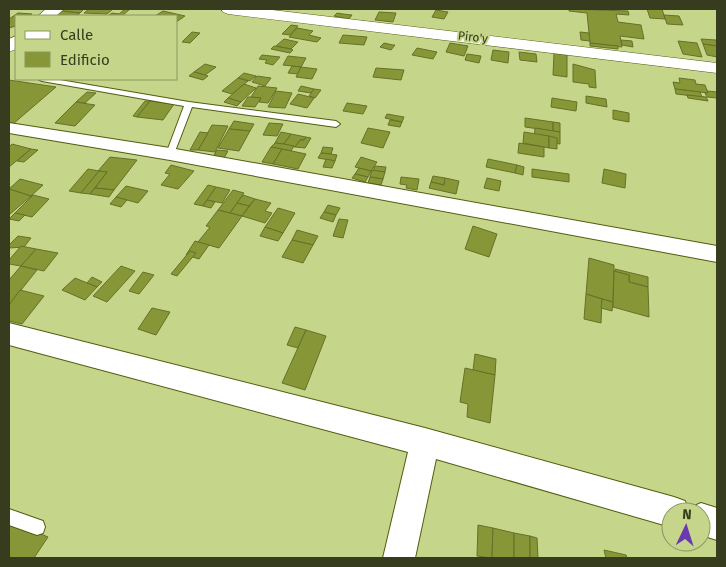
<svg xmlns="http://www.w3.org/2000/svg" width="726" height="567" font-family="'Fira Sans',sans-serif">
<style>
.building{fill:#879738;stroke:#657128}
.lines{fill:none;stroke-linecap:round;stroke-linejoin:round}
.lane-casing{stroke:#525d0f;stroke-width:2}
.street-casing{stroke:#525d0f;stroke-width:2}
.secondary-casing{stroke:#525d0f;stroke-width:1}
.lane{fill:#fff;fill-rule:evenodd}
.street{fill:#fff;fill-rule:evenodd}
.secondary{fill:#fff;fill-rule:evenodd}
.labels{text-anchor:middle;stroke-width:4;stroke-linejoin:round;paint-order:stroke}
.far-street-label{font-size:12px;fill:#363c1d;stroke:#c5d58a}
</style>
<rect width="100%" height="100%" fill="#c5d58a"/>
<!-- building -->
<g class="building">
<polygon points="65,9 84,9 80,13 62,11"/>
<polygon points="89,9 113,9 107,14 84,13"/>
<polygon points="125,9 130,9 122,16 108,16 112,13 119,14"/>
<polygon points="569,9 628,11 629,15 616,14 618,22 641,25 644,39 620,36 622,47 590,43 587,13 569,11"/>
<polygon points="647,9 662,9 665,19 650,18"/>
<polygon points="436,10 448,12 444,19 432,17"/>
<polygon points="62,11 80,13 76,16 56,16"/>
<polygon points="163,11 185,16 176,22 176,16 155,16"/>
<polygon points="379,12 396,13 393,22 375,20"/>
<polygon points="18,13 32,14 28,16 16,16 16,26 9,28 9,19"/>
<polygon points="337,13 343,14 352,15 349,19 334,16"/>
<polygon points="664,15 679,16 683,25 667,24"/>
<polygon points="291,25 298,26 290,35 282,34"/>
<polygon points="297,28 313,31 309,35 321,38 317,42 289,37"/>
<polygon points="192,32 200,33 190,43 182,42"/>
<polygon points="580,32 589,33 590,41 581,40"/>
<polygon points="343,35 367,37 364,45 339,43"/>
<polygon points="284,39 298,42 291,49 276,46"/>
<polygon points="701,39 716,40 717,46 703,44"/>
<polygon points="621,40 632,41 633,47 622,45"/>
<polygon points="678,41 697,43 702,57 683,54"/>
<polygon points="384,43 393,45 395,45 391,50 380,47"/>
<polygon points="450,43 468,46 464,56 446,52"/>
<polygon points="590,43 618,46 618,49 590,46"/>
<polygon points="703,44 717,46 717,57 707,55"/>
<polygon points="274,46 291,49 293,50 290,53 271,49"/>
<polygon points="417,48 437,52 433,59 412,55"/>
<polygon points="493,50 509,52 508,63 491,60"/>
<polygon points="519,52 536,54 537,62 520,60"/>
<polygon points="554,53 567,55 567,77 553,75"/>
<polygon points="467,54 481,56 479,63 465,60"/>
<polygon points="262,55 280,57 273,65 265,63 267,60 259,59"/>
<polygon points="288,56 306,58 301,67 283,65"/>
<polygon points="205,64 216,67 205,75 194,72"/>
<polygon points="573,64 595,70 596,88 589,87 589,84 573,82"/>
<polygon points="292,66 301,67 298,74 288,73"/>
<polygon points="301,67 317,69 312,79 296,77"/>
<polygon points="376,68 404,70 401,80 373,77"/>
<polygon points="194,72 205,75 208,76 203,80 189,76"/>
<polygon points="244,73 256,76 250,81 238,78"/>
<polygon points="257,76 271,78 265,86 252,82"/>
<polygon points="238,78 248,81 232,94 222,91"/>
<polygon points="679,78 695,80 696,84 705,85 708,93 675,89 673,82 680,83"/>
<polygon points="9,80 56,87 13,124 9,123"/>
<polygon points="244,84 256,88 241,102 228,98"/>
<polygon points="258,86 277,88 268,103 259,102 261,98 251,97"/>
<polygon points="301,86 314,89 311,93 298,91"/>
<polygon points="314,89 321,90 315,98 309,96"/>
<polygon points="675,89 700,92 702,97 676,94"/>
<polygon points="276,91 292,93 285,108 268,107"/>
<polygon points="707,91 717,92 717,98 707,97 705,93 708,93"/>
<polygon points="87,92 96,93 85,103 76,102"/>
<polygon points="298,94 314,98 307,108 290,104"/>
<polygon points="687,95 706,97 708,101 688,98"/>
<polygon points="586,96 606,99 607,107 586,103"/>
<polygon points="248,97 251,97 261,98 255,107 242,106"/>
<polygon points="228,98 241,102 237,106 224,102"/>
<polygon points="552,98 577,102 576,111 551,107"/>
<polygon points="145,101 150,101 137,117 133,116"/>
<polygon points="150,101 174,104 163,120 137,117"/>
<polygon points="76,102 95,105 75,126 55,123"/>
<polygon points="347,103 367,106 363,114 343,111"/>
<polygon points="613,110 629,113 629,122 613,119"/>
<polygon points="387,114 404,117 402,122 385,118"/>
<polygon points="525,118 553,122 553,131 525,127"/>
<polygon points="390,120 402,122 400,127 388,125"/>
<polygon points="234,121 254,124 250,131 229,129"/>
<polygon points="553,122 560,123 560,132 553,131"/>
<polygon points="269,123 283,124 277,136 263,135"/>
<polygon points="212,125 228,126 215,152 198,150"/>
<polygon points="368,128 390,132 383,148 361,143"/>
<polygon points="535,128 560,132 560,144 534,140"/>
<polygon points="229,129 250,131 239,151 218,148"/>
<polygon points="200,132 208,133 198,150 190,150"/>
<polygon points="281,132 291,134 284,144 275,143"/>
<polygon points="524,132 549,136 549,148 523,143"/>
<polygon points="291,134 306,137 304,140 300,140 295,147 284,144"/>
<polygon points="549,136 557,138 557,149 549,148"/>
<polygon points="306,137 311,138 305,148 295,147 300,140 304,140"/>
<polygon points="275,143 284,144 294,146 291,151 271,147"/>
<polygon points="519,143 544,147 544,157 518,153"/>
<polygon points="12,144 31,149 9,167 9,147"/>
<polygon points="271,147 282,149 273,164 262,162"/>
<polygon points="323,147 333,148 331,154 321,153"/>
<polygon points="31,149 38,150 24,162 17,161"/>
<polygon points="282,149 306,154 298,169 273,164"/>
<polygon points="217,150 228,151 224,158 213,157"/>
<polygon points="321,153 331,154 337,155 335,161 318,158"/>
<polygon points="110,157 137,160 114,190 95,188 107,172 98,171"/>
<polygon points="361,157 377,162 371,171 355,167"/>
<polygon points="326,159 335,161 332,168 323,167"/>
<polygon points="488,159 517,165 515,173 486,167"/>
<polygon points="171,165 194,171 178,189 161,185 170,174 165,173"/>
<polygon points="517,165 524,167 523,175 515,173"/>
<polygon points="375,166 386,167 385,172 373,171"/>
<polygon points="359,168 371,171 368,177 355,174"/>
<polygon points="88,169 99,171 81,193 69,191"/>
<polygon points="532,169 569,174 569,182 532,177"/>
<polygon points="604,169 626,174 625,188 602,183"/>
<polygon points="372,170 385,172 383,179 370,177"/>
<polygon points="99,171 107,172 90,194 81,193"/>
<polygon points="355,174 368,177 365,182 352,178"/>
<polygon points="433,176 445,178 444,185 431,182"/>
<polygon points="370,177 383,179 381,185 368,183"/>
<polygon points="401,177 419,179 417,190 406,188 407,185 400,184"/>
<polygon points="445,178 459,181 456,194 429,188 431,182 444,185"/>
<polygon points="487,178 501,181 499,191 484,188"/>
<polygon points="20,179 43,185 31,196 9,189"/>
<polygon points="208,185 216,187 203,206 194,204"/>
<polygon points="126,186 148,191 138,203 116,197"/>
<polygon points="216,187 230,190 222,203 207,200"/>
<polygon points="95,188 114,190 109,197 90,194"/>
<polygon points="9,189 31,196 9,215"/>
<polygon points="233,190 244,193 230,213 218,210"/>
<polygon points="33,195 49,199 32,217 15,213"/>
<polygon points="243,195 255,199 249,206 237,203"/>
<polygon points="116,197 127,200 121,207 110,204"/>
<polygon points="255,199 271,203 265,211 272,213 265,223 242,216"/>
<polygon points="207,200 215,202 211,208 203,206"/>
<polygon points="237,203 249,206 242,216 230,213"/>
<polygon points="328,205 340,208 336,215 324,212"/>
<polygon points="278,208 295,213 283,233 265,227"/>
<polygon points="218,210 242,216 219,248 198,242 210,227 206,226"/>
<polygon points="324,212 336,215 333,222 320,218"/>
<polygon points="15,213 25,215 19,221 9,219"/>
<polygon points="339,219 348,220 343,238 333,236"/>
<polygon points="473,226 497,234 489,257 465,249"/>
<polygon points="265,227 283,233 278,241 260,236"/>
<polygon points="297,230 318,236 313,245 292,240"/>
<polygon points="18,236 31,238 24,247 9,248 9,245"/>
<polygon points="292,240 313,245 303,263 282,257"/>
<polygon points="195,241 209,245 199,259 186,255"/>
<polygon points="21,246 36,249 21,266 9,264 9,260"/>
<polygon points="36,249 58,253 44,271 21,266"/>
<polygon points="190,251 196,253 177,276 171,274"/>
<polygon points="589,258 614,265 613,302 586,294"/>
<polygon points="21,266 37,270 9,305 9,280"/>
<polygon points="121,266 135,271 107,302 93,296"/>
<polygon points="615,269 648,277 648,287 629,282 629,275 615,272"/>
<polygon points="614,271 629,275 629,282 648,287 649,317 613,307"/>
<polygon points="143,272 154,275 139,294 129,291"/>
<polygon points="92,277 102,282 97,287 87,283"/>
<polygon points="75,278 97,287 85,300 62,290"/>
<polygon points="20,290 44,296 22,324 9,321 9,305"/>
<polygon points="586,294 602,299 601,323 584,319"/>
<polygon points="602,299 613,302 612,311 601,308"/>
<polygon points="152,308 170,312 156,335 138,329"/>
<polygon points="295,327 306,330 298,348 287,345"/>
<polygon points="306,330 326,336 305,390 282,383"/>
<polygon points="475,354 496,359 495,375 473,370"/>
<polygon points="465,368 495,375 490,423 467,417 468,404 460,402"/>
<polygon points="12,522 48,537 34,558 9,558 9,527"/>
<polygon points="478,525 493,528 492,558 477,556"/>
<polygon points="493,528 514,533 514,558 492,558"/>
<polygon points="514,533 530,536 530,558 514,558"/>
<polygon points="530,536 537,538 538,558 530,558"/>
<polygon points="604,550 626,555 627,558 606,558"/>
</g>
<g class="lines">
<!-- lane casing -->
<g class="lane-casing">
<g id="lane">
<polygon points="38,79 54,79 189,102 336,121 340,124 336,127 192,107 174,154 170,157 166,154 184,106 42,81"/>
<polygon points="9,509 43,521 45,527 43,533 37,535 9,525"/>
</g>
</g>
<!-- street casing -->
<g class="street-casing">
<g id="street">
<polygon points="9,123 170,148 717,246 717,262 170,160 9,133"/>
<polygon points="9,323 425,428 674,497 685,501 689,511 690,508 701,503 717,508 717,540 701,535 701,512 671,512 671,527 436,459 415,558 383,558 408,452 9,345"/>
</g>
</g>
<!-- secondary casing -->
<g class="secondary-casing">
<g id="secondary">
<polygon points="46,9 64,9 56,16 38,16"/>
<polygon points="221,9 264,9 717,63 717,73 228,14 223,12"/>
<polygon points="16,36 16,49 9,52 9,39"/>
</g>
</g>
<!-- lane -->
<use href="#lane" class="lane"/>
<!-- street -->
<use href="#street" class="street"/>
<!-- secondary -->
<use href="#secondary" class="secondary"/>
</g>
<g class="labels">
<!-- far-street labels -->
<g class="far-street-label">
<text transform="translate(473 37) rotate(7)" y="4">Piro'y</text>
</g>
</g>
<!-- border -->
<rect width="726" height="567" fill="none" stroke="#363c1d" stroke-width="20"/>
<!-- legend -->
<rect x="15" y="15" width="162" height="65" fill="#c5d58a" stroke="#8c985e"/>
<rect x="25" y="31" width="25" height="8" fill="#ffffff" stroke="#8c985e"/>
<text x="60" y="40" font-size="15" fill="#363c1d">Calle</text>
<rect x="25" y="52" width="25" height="15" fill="#879738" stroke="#8c985e"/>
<text x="60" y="65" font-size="15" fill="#363c1d">Edificio</text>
<!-- north arrow -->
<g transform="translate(686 527) rotate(4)"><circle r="24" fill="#c5d58a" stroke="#8c985e"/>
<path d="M0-4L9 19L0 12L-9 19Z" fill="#6b3ab1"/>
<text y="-8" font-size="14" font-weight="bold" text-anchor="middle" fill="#363c1d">N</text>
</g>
</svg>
